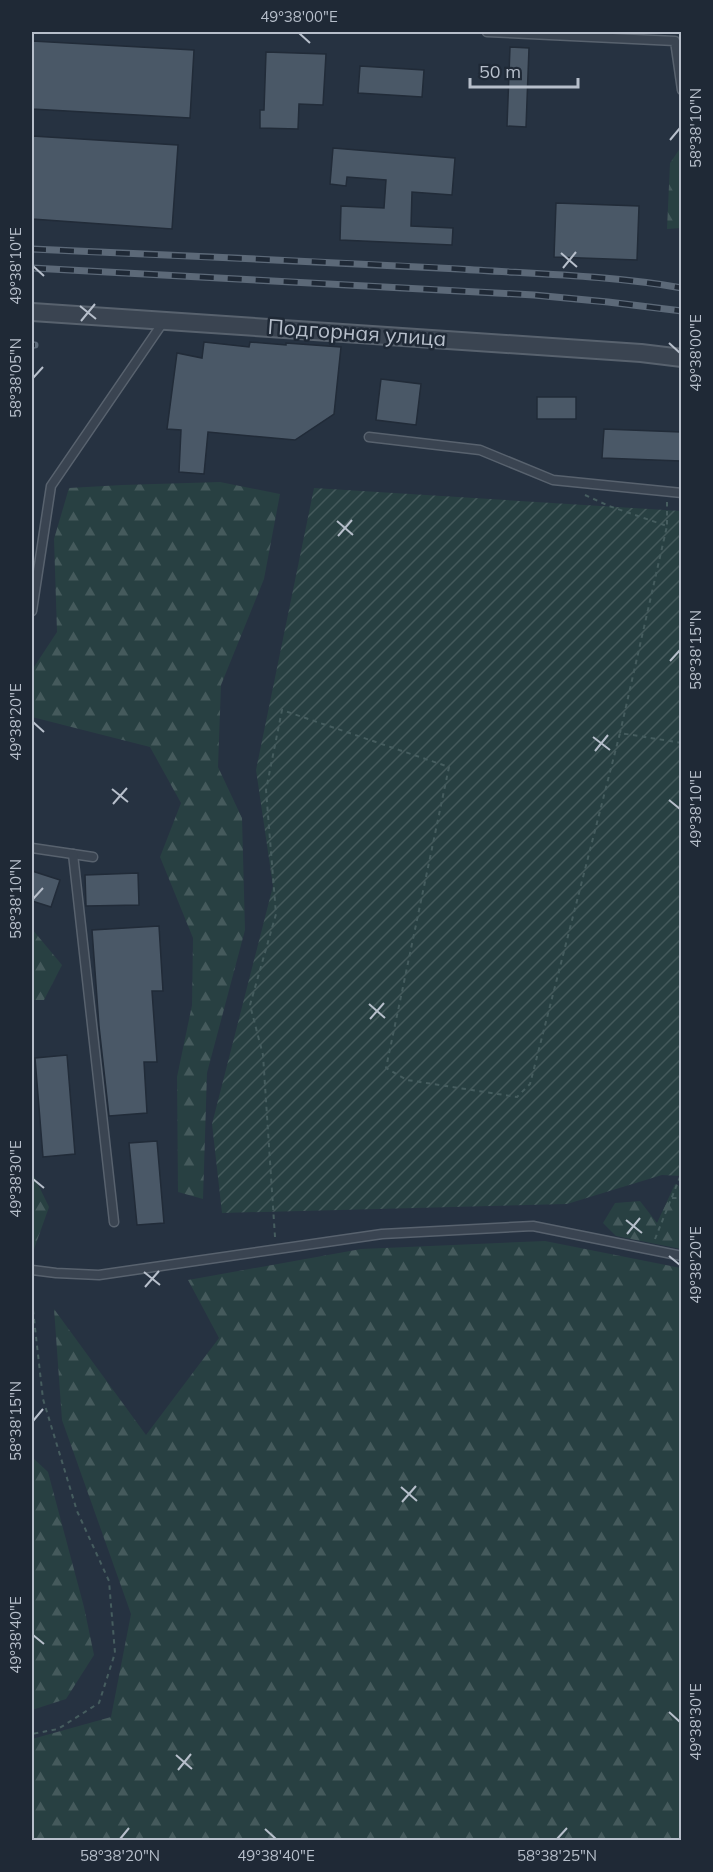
<svg xmlns="http://www.w3.org/2000/svg" width="713" height="1872" font-family="Mulish,sans-serif">
<style>
.forest{fill:url(#forest-firs)}
.garden{fill:url(#garden-furrows)}
.building{fill:#4a5867;stroke:#212b38;stroke-width:1.5}
.lines{fill:none;stroke-linecap:round;stroke-linejoin:round}
.service-casing{stroke:#58626e;stroke-width:11}
.minor-casing{stroke:#58626e;stroke-width:20}
.path{stroke:#465d5f;stroke-width:2;stroke-dasharray:4.5 4.5;stroke-linecap:butt}
.service{stroke:#3a4451;stroke-width:8}
.minor{stroke:#3a4451;stroke-width:16}
.rail-casing{stroke:#5c6978;stroke-width:7}
.rail{stroke:#1f2936;stroke-width:4.5;stroke-dasharray:14;stroke-linecap:butt}
.ticks{fill:none;stroke:#b7bfcb;stroke-width:2}
.labels{text-anchor:middle;stroke-width:5;stroke-linejoin:round;paint-order:stroke}
.street-label{font-size:21px;fill:#b7bfcb;stroke:#1f2936}
.neatline{fill:none;stroke:#b7bfcb;stroke-width:2}
.ticks-label{font-size:15px;text-anchor:middle;fill:#b7bfcb}
</style>
<defs>
<pattern id="forest-firs" width="22" height="20" patternUnits="userSpaceOnUse" patternTransform="scale(1.5)"><rect width="22" height="20" fill="#284042"/><path d="M5 1l3.5 6h-7zM16 11l3.5 6h-7z" fill="#455a5c"/></pattern>
<pattern id="garden-furrows" width="10" height="10" patternUnits="userSpaceOnUse" patternTransform="scale(1.5)"><rect width="10" height="10" fill="#284042"/><path d="M-1 1l2-2M0 10L10 0M9 11l2-2" fill="none" stroke="#455a5c"/></pattern>
</defs>
<rect width="100%" height="100%" fill="#263241"/>
<!-- forest -->
<g class="forest">
<polygon points="681,147 681,228 667,229 670,163"/>
<polygon points="220,482 280,494 264,579 221,685 218,767 242,818 245,930 207,1073 203,1199 178,1192 177,1077 192,1005 193,938 160,857 181,803 150,747 32,717 32,670 57,632 54,539 69,488 122,485"/>
<polygon points="32,929 62,965 44,1000 32,1000"/>
<polygon points="32,1172 49,1207 33,1252 32,1251"/>
<polygon points="675,1184 681,1187 681,1249 616,1236 603,1223 615,1203 640,1201 657,1223"/>
<polygon points="545,1241 681,1268 681,1840 32,1840 32,1739 111,1717 131,1614 62,1420 54,1309 146,1435 219,1338 188,1280 361,1249"/>
<polygon points="32,1457 48,1472 84,1607 94,1655 66,1699 32,1710"/>
</g>
<!-- garden -->
<polygon class="garden" points="314,488 681,511 681,1176 662,1175 567,1204 222,1213 212,1124 273,886 256,770"/>
<!-- building -->
<g class="building">
<polygon points="32,41 194,50 190,118 32,109"/>
<polygon points="510,47 529,48 526,127 507,126"/>
<polygon points="266,52 326,54 323,105 299,104 298,129 260,128 260,110 264,110"/>
<polygon points="360,66 424,70 422,97 358,93"/>
<polygon points="32,136 178,145 172,229 32,219"/>
<polygon points="333,148 455,158 452,195 412,192 411,226 453,228 452,245 340,240 341,206 384,208 386,180 347,177 346,186 330,184"/>
<polygon points="556,203 639,206 637,260 554,257"/>
<polygon points="204,342 249,347 250,342 286,345 286,343 341,347 334,414 295,440 208,432 204,474 179,472 181,430 167,429 177,353 202,358"/>
<polygon points="381,379 421,384 416,425 376,420"/>
<rect x="537" y="397" width="39" height="22"/>
<polygon points="604,429 681,432 681,461 602,458"/>
<polygon points="32,871 60,880 51,907 32,901"/>
<polygon points="138,873 139,905 86,906 85,875"/>
<polygon points="159,926 163,991 152,991 157,1062 144,1062 147,1113 109,1116 99,1026 92,930"/>
<polygon points="67,1055 75,1154 43,1157 35,1058"/>
<polygon points="157,1141 164,1223 137,1225 129,1143"/>
</g>
<g class="lines">
<!-- service casing -->
<g class="service-casing">
<g id="service">
<polyline points="487,32 675,41 682,90"/>
<polyline points="369,437 480,450 553,480 682,493"/>
<polyline points="32,611 51,486 164,321"/>
<polyline points="32,848 93,857"/>
<polyline points="73,854 114,1222"/>
<polyline points="32,1270 56,1273 99,1275 382,1234 533,1226 682,1256"/>
</g>
</g>
<!-- minor casing -->
<g class="minor-casing">
<polyline id="minor" points="32,312 641,353 682,358"/>
</g>
<!-- path -->
<g class="path">
<polyline points="585,495 609,506 667,526 620,733"/>
<polyline points="667,502 667,526"/>
<polyline points="672,1198 682,1198"/>
<polyline points="275,1237 263,1055 250,1005 276,914 266,790 282,710 449,767 386,1068 407,1080 517,1097 530,1084 620,733 682,743"/>
<polyline points="655,1239 682,1172"/>
<polyline points="32,1301 43,1399 77,1511 109,1581 115,1653 99,1703 58,1729 32,1734"/>
</g>
<!-- service -->
<use href="#service" class="service"/>
<!-- minor -->
<use href="#minor" class="minor"/>
<!-- rail casing -->
<g class="rail-casing">
<g id="rail">
<path d="M 32,249 C 174,256 317,261 459,269 C 533,274 608,275 682,288"/>
<polyline points="32,268 534,295 608,302 682,311"/>
<polyline points="32,345 35,345"/>
</g>
</g>
<!-- rail -->
<use href="#rail" class="rail"/>
</g>
<!-- ticks -->
<path class="ticks" d="M 299,33 L 310,43M 670,140 L 680,128M 561,253 L 577,267M 33,266 L 44,276M 563,268 L 576,252M 80,306 L 96,319M 81,321 L 95,304M 669,343 L 680,353M 33,378 L 43,367M 337,521 L 353,535M 338,536 L 352,520M 670,661 L 680,650M 33,722 L 44,732M 593,737 L 610,750M 595,751 L 608,735M 112,789 L 128,802M 669,800 L 680,809M 113,804 L 127,788M 33,899 L 43,888M 369,1004 L 385,1018M 370,1019 L 384,1003M 33,1179 L 44,1188M 626,1220 L 642,1233M 627,1234 L 640,1218M 669,1256 L 680,1265M 144,1272 L 160,1285M 145,1287 L 159,1271M 33,1421 L 43,1409M 401,1487 L 417,1501M 402,1502 L 416,1486M 33,1635 L 44,1644M 669,1712 L 680,1722M 176,1755 L 192,1769M 178,1770 L 191,1754M 265,1829 L 276,1839M 120,1839 L 129,1828M 557,1839 L 567,1828"/>
<g class="labels">
<!-- street labels -->
<g class="street-label">
<text transform="translate(357 333) rotate(4)" y="7">Подгорная улица</text>
</g>
</g>
<!-- border -->
<rect width="713" height="1872" fill="none" stroke="#1f2936" stroke-width="66"/>
<!-- scale -->
<path d="M470 78v9h108v-9" fill="none" stroke="#b7bfcb" stroke-width="3"/>
<text x="479" y="78" font-size="18" fill="#b7bfcb" stroke="#1f2936" stroke-width="4.5" paint-order="stroke">50 m</text>
<rect x="33" y="33" width="647" height="1806" class="neatline"/>
<g class="ticks-label">
<text x="299" y="22">49°38'00"E</text>
<text transform="translate(696 128) rotate(-90)" y="5">58°38'10"N</text>
<text transform="translate(16 266) rotate(-90)" y="5">49°38'10"E</text>
<text transform="translate(696 353) rotate(-90)" y="5">49°38'00"E</text>
<text transform="translate(16 378) rotate(-90)" y="5">58°38'05"N</text>
<text transform="translate(696 650) rotate(-90)" y="5">58°38'15"N</text>
<text transform="translate(16 722) rotate(-90)" y="5">49°38'20"E</text>
<text transform="translate(696 809) rotate(-90)" y="5">49°38'10"E</text>
<text transform="translate(16 899) rotate(-90)" y="5">58°38'10"N</text>
<text transform="translate(16 1179) rotate(-90)" y="5">49°38'30"E</text>
<text transform="translate(696 1265) rotate(-90)" y="5">49°38'20"E</text>
<text transform="translate(16 1421) rotate(-90)" y="5">58°38'15"N</text>
<text transform="translate(16 1635) rotate(-90)" y="5">49°38'40"E</text>
<text transform="translate(696 1722) rotate(-90)" y="5">49°38'30"E</text>
<text x="120" y="1861">58°38'20"N</text>
<text x="276" y="1861">49°38'40"E</text>
<text x="557" y="1861">58°38'25"N</text>
</g>
</svg>
